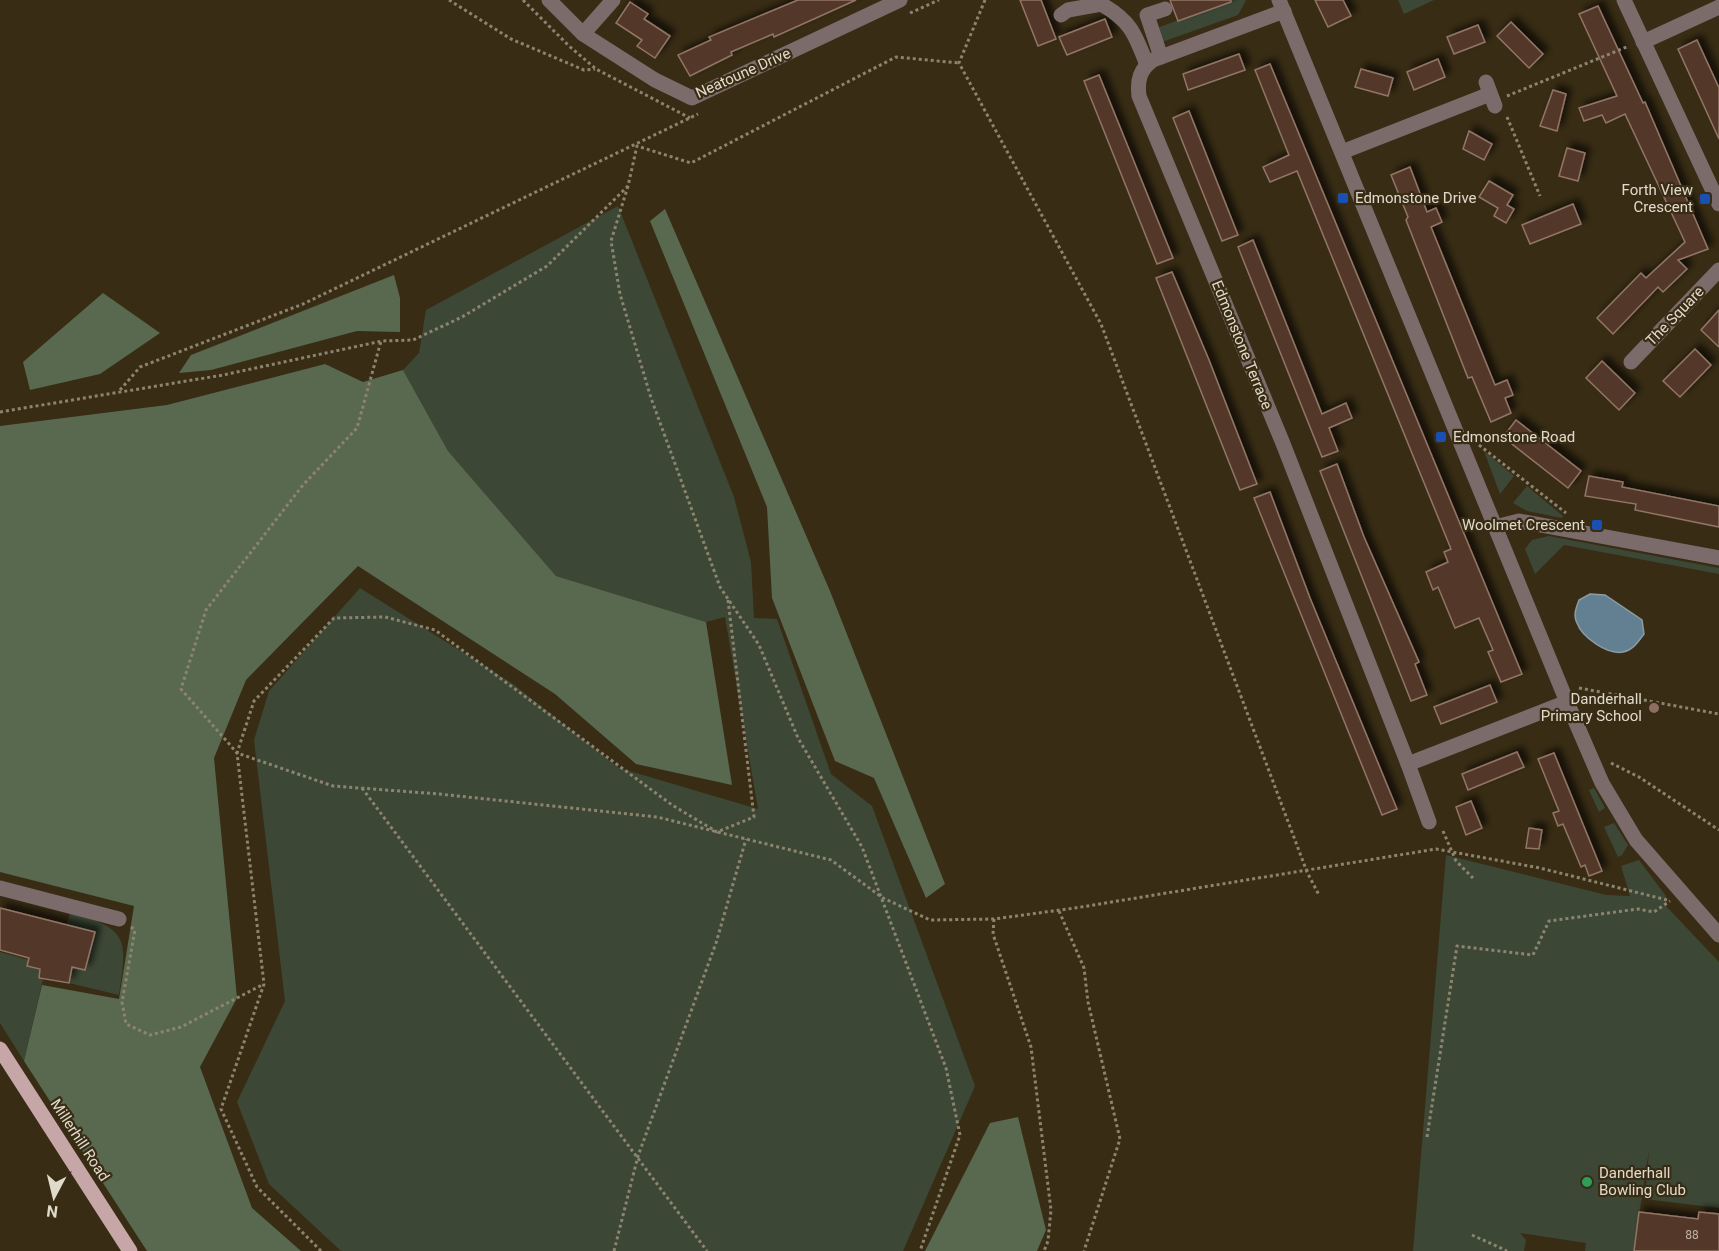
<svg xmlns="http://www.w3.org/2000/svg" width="1719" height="1251" font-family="Roboto,sans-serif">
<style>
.green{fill:#3c4835}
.forest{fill:#58694f}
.water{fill:#638093;stroke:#899ba4;stroke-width:1.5}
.building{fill:#52392b;stroke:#927566;stroke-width:1.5;filter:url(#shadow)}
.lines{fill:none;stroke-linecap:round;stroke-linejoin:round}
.path{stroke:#8d8470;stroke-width:3;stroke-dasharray:3 3;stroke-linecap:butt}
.minor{stroke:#7b6b6b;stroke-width:15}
.major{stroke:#c7a6a7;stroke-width:15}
.transit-dot{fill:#1a4fb4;stroke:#382c14;stroke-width:2}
.education-dot{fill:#8d6e63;stroke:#382c14;stroke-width:2}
.leisure-dot{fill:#2e9e5b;stroke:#382c14;stroke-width:2}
.labels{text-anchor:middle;stroke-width:4.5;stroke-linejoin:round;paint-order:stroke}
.number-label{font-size:12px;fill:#bdb2a3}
.street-label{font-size:15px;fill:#e1dacb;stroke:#382c14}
.poi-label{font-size:15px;fill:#e1dacb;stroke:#382c14;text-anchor:end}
</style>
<defs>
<filter id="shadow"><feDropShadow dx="5.5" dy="-5.5" stdDeviation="3" flood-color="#0009"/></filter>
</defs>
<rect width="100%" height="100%" fill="#382c14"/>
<!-- green -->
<g class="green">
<polygon points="1233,0 1246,0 1238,15 1162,42 1157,28"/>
<polygon points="1398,0 1434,0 1404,14"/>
<polygon points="618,206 734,497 751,562 754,618 777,619 831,774 872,806 975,1086 903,1251 341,1251 269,1184 237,1102 285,1001 254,740 269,691 360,588 513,684 619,768 758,809 725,617 706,622 556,576 448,451 403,370 419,353 426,310"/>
<polygon points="1484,451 1514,476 1500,494"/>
<polygon points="1527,486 1563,516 1562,518 1527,511 1513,503"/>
<polygon points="1549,536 1719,568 1719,574 1564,545 1535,574 1525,549 1532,540"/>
<polygon points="1594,788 1605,808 1599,812 1589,790"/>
<polygon points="1614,823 1628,845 1622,855 1618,857 1604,827"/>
<polygon points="1446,855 1606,895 1630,896 1621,866 1639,860 1666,896 1666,906 1719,962 1719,1208 1645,1199 1649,1150 1634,1249 1640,1251 1585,1251 1586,1243 1520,1233 1526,1240 1524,1251 1413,1251"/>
<path d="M 70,913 C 128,928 128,939 119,995 L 69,983 L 71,971 L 65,965 L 86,970 L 95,932 L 66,925 Z"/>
<polygon points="0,952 29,960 41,966 39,977 43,979 24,1061 0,1023"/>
</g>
<!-- forest -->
<g class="forest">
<polygon points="665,209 830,591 945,884 926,898 874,778 835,761 772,598 767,507 650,221"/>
<polygon points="394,275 400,298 400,332 357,331 211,370 179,373 191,355"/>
<polygon points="103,293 160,333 100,374 30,390 23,362"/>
<polygon points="325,364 363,382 403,370 448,451 556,576 706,622 732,785 636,764 555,694 358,566 246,680 214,758 237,998 200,1067 252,1208 301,1251 147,1251 24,1061 42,985 119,999 134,906 0,872 0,426 167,405"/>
<polygon points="1018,1117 1046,1230 1037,1251 925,1251 990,1123"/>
</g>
<!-- water -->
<path class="water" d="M 1590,594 L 1605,595 L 1642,620 L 1644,634 C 1638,642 1633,650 1623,652 C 1607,655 1582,637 1577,623 C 1573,615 1576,608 1579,600 Z"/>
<!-- building -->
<g class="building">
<polygon points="798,0 856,0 774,37 773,34 731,52 732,55 690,76 678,55 711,40 709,37"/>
<polygon points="1020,0 1041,0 1056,39 1038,46"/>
<polygon points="1170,0 1231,0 1231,2 1178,21"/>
<polygon points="1315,0 1343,0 1351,16 1328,27"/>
<polygon points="630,2 648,14 644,19 670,36 655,58 637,46 642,40 616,23"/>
<polygon points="1598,6 1643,103 1645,102 1708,249 1678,260 1687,269 1663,292 1658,287 1613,334 1597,318 1641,273 1646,278 1685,242 1625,114 1606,123 1602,115 1584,121 1579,108 1617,96 1579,14"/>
<polygon points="1105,19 1112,37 1067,55 1059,37"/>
<polygon points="1511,22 1543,54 1529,68 1497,36"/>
<polygon points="1478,25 1485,42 1454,54 1447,37"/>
<polygon points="1697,40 1719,88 1719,139 1678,49"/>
<polygon points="1239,54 1245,70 1188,90 1183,74"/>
<polygon points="1438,59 1445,77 1414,90 1407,72"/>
<polygon points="1270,64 1522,674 1501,682 1488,652 1493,650 1479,618 1455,628 1438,587 1433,590 1426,572 1448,562 1444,552 1451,549 1297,171 1270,182 1263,167 1289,155 1255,70"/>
<polygon points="1361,69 1393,78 1388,96 1355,87"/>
<polygon points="1099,75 1173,258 1157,264 1084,81"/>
<polygon points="1553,90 1566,94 1557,131 1540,126"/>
<polygon points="1189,111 1238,235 1222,241 1173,118"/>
<polygon points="1469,131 1492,144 1484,160 1463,149"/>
<polygon points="1567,148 1585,153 1578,181 1559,176"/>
<polygon points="1410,167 1427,212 1436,208 1442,222 1431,227 1495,385 1507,380 1513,395 1505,398 1511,413 1491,422 1472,377 1468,378 1406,220 1408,217 1391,175"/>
<polygon points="1489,181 1513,195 1507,205 1514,209 1506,223 1494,216 1498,208 1479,197"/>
<polygon points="1573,204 1581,224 1530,244 1522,225"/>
<polygon points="1253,240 1322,414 1346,403 1352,418 1329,428 1338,451 1322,457 1238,247"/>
<polygon points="1172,272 1209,360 1257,484 1240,490 1156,278"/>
<polygon points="1719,310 1719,347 1701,330"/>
<polygon points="1695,349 1711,365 1680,397 1663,381"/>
<polygon points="1602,361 1635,393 1619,410 1586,378"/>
<polygon points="1516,420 1581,471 1568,488 1503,437"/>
<polygon points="1337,464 1364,537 1419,662 1415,664 1427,695 1411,701 1320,471"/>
<polygon points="1589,476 1623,482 1622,487 1719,506 1719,527 1635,510 1636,504 1585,496"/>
<polygon points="1270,492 1310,598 1397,809 1382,815 1254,498"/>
<polygon points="1490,685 1497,702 1441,724 1434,707"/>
<polygon points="1517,752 1524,767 1468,790 1462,774"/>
<polygon points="1554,753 1602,871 1589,876 1585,865 1581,867 1563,824 1558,826 1553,813 1559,811 1538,759"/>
<polygon points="1471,801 1482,828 1466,835 1456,807"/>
<polygon points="1529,828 1542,830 1539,849 1526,848"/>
<polygon points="0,908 95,932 85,970 72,967 69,983 39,978 40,969 27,966 29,958 0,950"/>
<polygon points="1639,1212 1698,1219 1699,1212 1719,1214 1719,1251 1634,1251"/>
</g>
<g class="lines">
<!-- path -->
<g class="path">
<polyline points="449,0 511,39 584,70 595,69"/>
<polyline points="523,0 569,46 596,69 690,118"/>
<polyline points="985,0 959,63 1101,324 1307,872 1319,895"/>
<polyline points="910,13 939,0"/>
<polyline points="1507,96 1629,46"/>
<polyline points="1507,117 1540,196"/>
<polyline points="628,186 611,241 620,294 651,398 720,587 759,645 798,738 862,847 946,1068 960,1135 920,1251"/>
<polyline points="120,390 140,367 303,304 698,114"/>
<polyline points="0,412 223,375 382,341 413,340 462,317 547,266 628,186 637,146 691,163 896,57 959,63"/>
<polyline points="1479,445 1566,513"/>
<polyline points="728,600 754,817 717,832 672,805 435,630 385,617 334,618 254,701 237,753 333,786 439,794 657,817 831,860 883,898 930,920 994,919 1075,908 1436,849 1540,868 1667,900"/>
<polyline points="1579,688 1719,714"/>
<polyline points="1611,763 1639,777 1719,830"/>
<polyline points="362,788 707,1251"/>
<polyline points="1443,831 1456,861 1473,878"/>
<polyline points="1059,911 1084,968 1088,1002 1120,1139 1084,1251"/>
<polyline points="994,919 993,934 1031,1047 1051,1210 1048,1241 1044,1251"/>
<polyline points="131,927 135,930 122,1002 126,1024 150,1035 181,1027 262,985"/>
<polyline points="1427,1137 1457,946 1533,955 1549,921 1638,909 1654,912 1670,901"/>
<polyline points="1472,1235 1507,1251"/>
<polyline points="321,1251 257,1187 221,1109 264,984 237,753 181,689 206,610 303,485 357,428 381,341"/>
<polyline points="614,1251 638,1156 716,943 746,839"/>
</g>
<!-- minor -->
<g class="minor">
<polyline points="549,0 583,34 655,80 692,98 900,0"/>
<polyline points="1279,0 1567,702 1602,783 1636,840 1719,935"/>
<polyline points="1624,0 1719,204"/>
<path d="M 1284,11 L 1153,60 C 1140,69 1137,80 1139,96 L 1282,441 L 1408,764 L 1429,822"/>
<path d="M 1061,15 L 1068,10 L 1101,4 C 1131,21 1135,34 1147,65"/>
<polyline points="583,34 613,0"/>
<polyline points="1643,42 1719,7"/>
<polyline points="1161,57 1147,15 1165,9"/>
<polyline points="1486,82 1495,106"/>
<polyline points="1342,152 1490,94"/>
<polyline points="1631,362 1719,270"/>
<polyline points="1495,527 1519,521 1719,558"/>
<polyline points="1408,764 1567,702"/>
<polyline points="0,888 119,919"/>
</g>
<!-- major -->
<polyline class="major" points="0,1049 130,1251"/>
</g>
<!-- markers -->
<g class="transit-dot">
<rect x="1337" y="192" width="12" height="12" rx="3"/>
<rect x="1699" y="193" width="12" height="12" rx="3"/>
<rect x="1435" y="431" width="12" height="12" rx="3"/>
<rect x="1591" y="519" width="12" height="12" rx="3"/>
</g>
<circle class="education-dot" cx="1654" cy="708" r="6"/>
<circle class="leisure-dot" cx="1587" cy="1182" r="6"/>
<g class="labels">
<!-- number labels -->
<g class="number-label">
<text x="1692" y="1239">88</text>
</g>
<!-- street labels -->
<g class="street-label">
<text transform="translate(743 73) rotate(-24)" y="5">Neatoune Drive</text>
<text transform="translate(1675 316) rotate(-46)" y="5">The Square</text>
<text transform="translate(1242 345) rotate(68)" y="5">Edmonstone Terrace</text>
<text transform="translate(80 1140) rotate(57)" y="5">Millerhill Road</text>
</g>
<!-- poi labels -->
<g class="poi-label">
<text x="1693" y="195">Forth View<tspan x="1693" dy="17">Crescent</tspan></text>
<text x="1355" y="203" text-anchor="start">Edmonstone Drive</text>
<text x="1453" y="442" text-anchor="start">Edmonstone Road</text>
<text x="1585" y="530">Woolmet Crescent</text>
<text x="1642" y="704">Danderhall<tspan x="1642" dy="17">Primary School</tspan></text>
<text x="1599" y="1178" text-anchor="start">Danderhall<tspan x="1599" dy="17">Bowling Club</tspan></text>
</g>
</g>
<!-- north arrow -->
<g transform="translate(54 1197) rotate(187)" stroke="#382c14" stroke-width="4.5" paint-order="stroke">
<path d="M0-4.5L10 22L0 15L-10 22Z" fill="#e1dacb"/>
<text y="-9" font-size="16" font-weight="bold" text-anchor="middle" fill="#e1dacb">N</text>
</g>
</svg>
